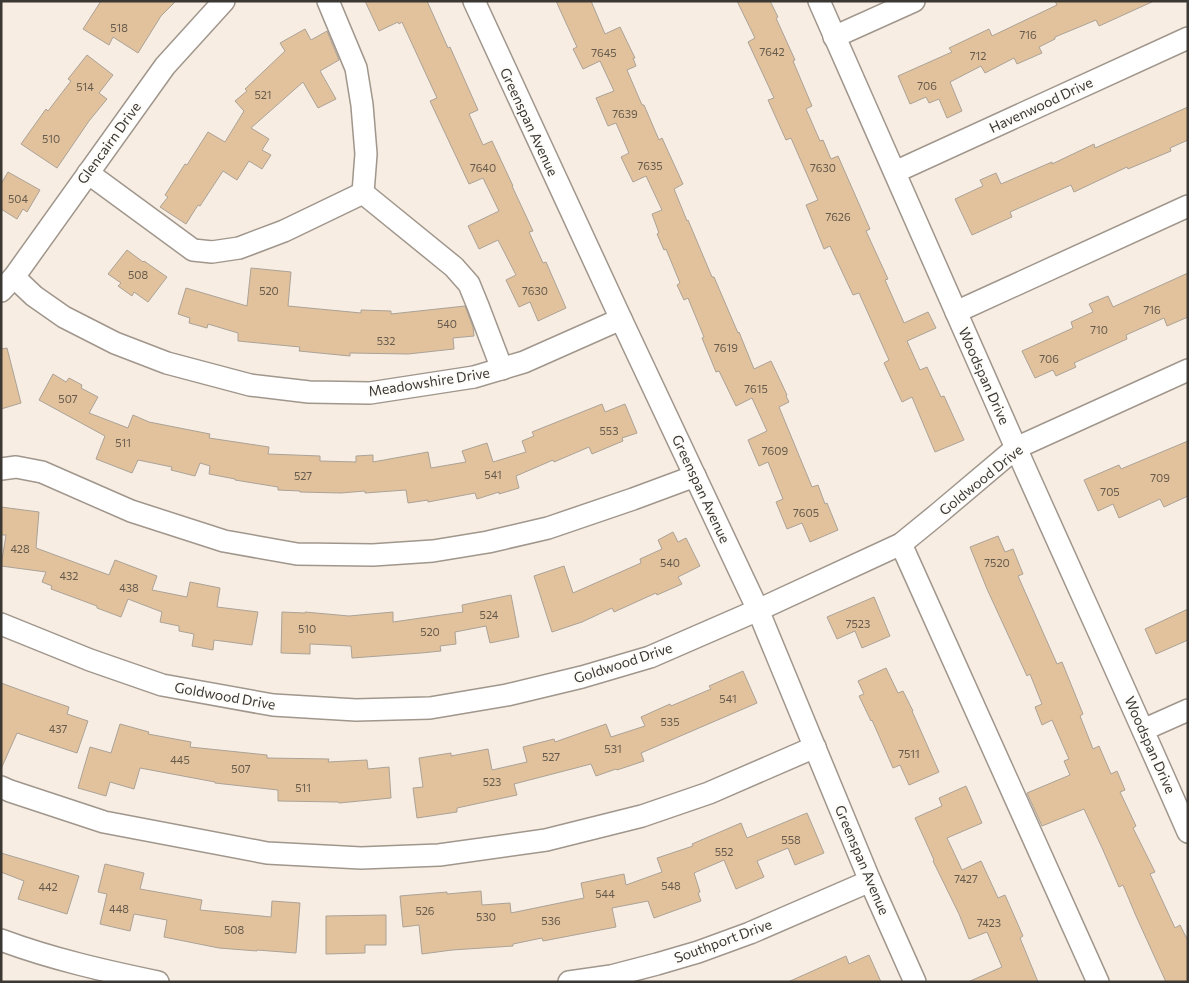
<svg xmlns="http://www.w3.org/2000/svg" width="1189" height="983" font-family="Commissioner,sans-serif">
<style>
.building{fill:#e2c29c;stroke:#aba297}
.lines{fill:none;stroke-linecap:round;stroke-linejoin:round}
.minor-casing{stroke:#a0968c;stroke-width:24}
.minor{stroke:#fff;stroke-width:21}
.labels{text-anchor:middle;stroke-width:4;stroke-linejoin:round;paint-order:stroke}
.number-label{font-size:11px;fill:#655a4c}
.street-label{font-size:14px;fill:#3b3732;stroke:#fefcf9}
</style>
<rect width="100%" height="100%" fill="#f7ede2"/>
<!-- building -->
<g class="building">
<polygon points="101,1 176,1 161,16 138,53 113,37 109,45 83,29"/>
<polygon points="365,1 427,1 448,48 450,47 478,110 469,114 483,145 492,141 513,186 512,186 533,231 529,232 543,263 546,262 566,308 538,321 530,302 519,307 506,280 516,275 498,240 479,249 468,226 499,211 483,178 469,184 430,101 437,98 402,22 399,24 398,22 379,31"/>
<polygon points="556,1 591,1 605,34 620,27 635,58 633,58 636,66 627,70 642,105 644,105 659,140 662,138 683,184 674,189 687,221 688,220 712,277 714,277 738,333 739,332 754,369 771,361 787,395 786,396 789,402 779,407 812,487 818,485 825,504 827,503 838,530 810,542 802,523 787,529 776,502 783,499 768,462 759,466 748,440 767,431 752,398 736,406 719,371 716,372 702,338 704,337 688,298 684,300 677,285 680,283 666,249 664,250 657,234 659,233 652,214 662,210 646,176 633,182 621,157 629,153 616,123 608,126 596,98 614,91 600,61 583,69 573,49 577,47"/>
<polygon points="737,1 770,1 778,17 776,18 795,60 793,61 812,106 806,109 820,141 823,140 831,159 838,156 870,229 866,231 888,279 885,280 904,323 928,312 936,328 907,341 920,370 927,367 941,397 944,396 964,440 935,452 912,397 902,402 884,363 889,360 859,293 853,295 830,246 824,249 806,205 818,200 791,138 786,140 768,100 774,98 748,42 755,38"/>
<polygon points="1055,1 1154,1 1099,26 1096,20 1055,37 1055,39 1039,47 1042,53 1017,64 1014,58 985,73 981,66 950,82 962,111 947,118 939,99 929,103 926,97 910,104 898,76 952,52 949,48 989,29 992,36 1057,5"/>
<polygon points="305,29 311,40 327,31 339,60 320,71 336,99 318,108 303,82 251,128 269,139 262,150 271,155 262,169 249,161 237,180 223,171 200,206 198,205 186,224 160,207 168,197 165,195 185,164 187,165 208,132 225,142 244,111 235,101 247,91 245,89 285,51 280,43"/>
<polygon points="87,55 113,75 99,93 107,99 89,121 57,168 21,144 46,109 48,111 71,81 68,79"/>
<polygon points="1188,107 1188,140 1170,148 1171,151 1128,169 1127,167 1074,192 1071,185 1010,212 1012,217 972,235 955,199 983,186 980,180 996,173 1001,184 1052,162 1052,164 1094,144 1095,148"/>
<polygon points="8,172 40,190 27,212 23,209 17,219 1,209 1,184"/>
<polygon points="127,250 143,262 144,261 167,277 148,302 134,292 132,296 118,286 121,283 108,274"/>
<polygon points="251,268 291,272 288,306 361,313 361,310 391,311 391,314 465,306 473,327 474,336 453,338 454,349 408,354 350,353 350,356 299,351 300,347 238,341 238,333 208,324 207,328 189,323 190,318 178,314 186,288 247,306"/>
<polygon points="1188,273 1188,317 1167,326 1164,318 1126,335 1127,339 1074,363 1076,367 1056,376 1053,370 1035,378 1022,351 1073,328 1071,322 1093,312 1089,304 1108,296 1113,307"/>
<polygon points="7,348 21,403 1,409 1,349"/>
<polygon points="53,374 66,382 69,378 82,385 81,388 98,397 89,413 128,428 133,415 149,422 210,434 209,438 269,447 268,454 320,456 320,461 356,462 356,456 373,455 373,462 428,452 431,468 466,462 462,451 487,443 493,462 526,452 522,441 534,436 532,432 602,404 605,412 625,404 637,433 622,438 623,441 592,454 589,447 554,462 553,460 516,476 519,488 499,494 499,492 477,499 475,493 428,502 428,500 408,503 406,490 365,493 365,491 341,493 300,492 300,491 278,490 278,487 235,480 235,479 209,474 210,466 200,463 195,476 171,470 172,467 138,460 132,473 96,459 105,436 39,400"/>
<polygon points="1188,441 1188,496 1164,507 1160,499 1119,518 1113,504 1098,511 1084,480 1119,465 1121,469"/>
<polygon points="1,507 39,512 36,548 109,575 115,560 157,576 152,590 187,597 190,582 220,588 217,607 258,612 252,645 214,640 213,650 192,646 194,634 179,631 179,626 160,622 162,612 128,599 121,617 97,608 97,606 51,589 52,586 42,582 46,572 1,566 6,535 1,535"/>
<polygon points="673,532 678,542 686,538 700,566 678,577 682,584 657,595 656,593 614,612 612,608 582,622 552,632 534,576 564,566 573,593 641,563 640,559 662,549 658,540"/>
<polygon points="998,536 1005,552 1013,549 1023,574 1018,576 1057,664 1062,662 1083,714 1080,716 1093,749 1099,746 1111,774 1117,771 1125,790 1120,792 1136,826 1133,828 1155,872 1150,874 1175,928 1180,925 1188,941 1188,982 1166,982 1136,916 1123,885 1119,887 1103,850 1084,809 1042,826 1027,793 1070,775 1064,761 1069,759 1052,720 1042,725 1035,707 1042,704 1030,674 1027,676 987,589 970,547"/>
<polygon points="511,595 519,637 490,643 486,626 455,632 456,644 440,646 441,651 421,653 352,658 351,646 310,644 310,654 281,653 282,612 305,613 305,612 349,616 393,612 393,622 463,612 462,605"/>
<polygon points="874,597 890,636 862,648 855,631 837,639 827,617"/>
<polygon points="1188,609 1188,640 1156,654 1145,629"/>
<polygon points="886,668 898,693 903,691 913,711 912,711 939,772 909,785 900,765 893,768 872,720 871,721 859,696 864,694 858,681"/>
<polygon points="743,671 757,703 641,753 644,761 617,770 616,769 596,776 591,764 514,784 517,795 457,808 457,812 417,818 413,788 423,787 419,758 451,753 451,756 488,749 492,770 527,762 523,747 554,739 555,742 606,724 611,737 645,726 641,717 670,704 671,706 711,689 709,686"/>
<polygon points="1,683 34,695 69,707 67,714 88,721 77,753 17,733 1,769"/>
<polygon points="120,724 149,732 148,734 191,742 190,747 267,755 267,758 329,759 328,762 367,760 368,769 389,767 391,798 339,803 338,802 278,801 278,790 215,783 215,782 140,768 134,789 110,782 106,796 78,788 90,747 111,753"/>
<polygon points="966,786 982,823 947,838 962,870 981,861 998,898 1005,895 1023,936 1020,938 1038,982 968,982 1002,967 987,932 969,939 959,914 933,861 934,860 915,818 942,806 939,798"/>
<polygon points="807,813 824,853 795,865 788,848 757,861 764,877 736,889 724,860 694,873 700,892 698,893 701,901 654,918 648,901 612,908 616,927 543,941 542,938 513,944 513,946 452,950 422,954 419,925 403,927 400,896 447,892 447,894 481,891 482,905 510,903 511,913 584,898 581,883 624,874 626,885 662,872 657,858 693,846 692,844 741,823 747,838"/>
<polygon points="1,853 79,876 67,914 18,899 24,881 1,872"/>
<polygon points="105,864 144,873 140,889 202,900 200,910 271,917 272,901 300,903 296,953 257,950 257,951 219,948 164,937 167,920 134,914 130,931 100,924 107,894 98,892"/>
<polygon points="386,915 386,945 365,945 365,953 326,954 326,916"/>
<polygon points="869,955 881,982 788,982 846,956 849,964"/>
</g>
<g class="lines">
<!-- minor casing -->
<g class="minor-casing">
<g id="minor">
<polyline points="328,1 356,68 362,105 366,154 363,193"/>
<polyline points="474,1 621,319 758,610 870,881 915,982"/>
<path d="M 819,1 C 885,150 950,300 1016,448 C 1073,576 1132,704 1188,832"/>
<polyline points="834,37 914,1"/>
<polyline points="895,172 1188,38"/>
<polyline points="88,173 193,250 212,252 239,248 284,231 363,193 454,267 469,284 478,306 502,369"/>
<polyline points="14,277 34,296 64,317 115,343 167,363 250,385 309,392 370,393 474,377 524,362 621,319"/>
<polyline points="1,291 14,277 165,66 224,1"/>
<polyline points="956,312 1188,206"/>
<polyline points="1,469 16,467 42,472 131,511 224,541 297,554 373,555 433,551 488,542 548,528 633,499 695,476"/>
<polyline points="901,544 1098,982"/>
<polyline points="1,624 90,660 162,685 273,705 356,710 430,708 507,695 582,677 650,657 758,610 901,544 939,513 1016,448 1188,370"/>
<polyline points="1143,730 1188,710"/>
<polyline points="1,787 10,791 104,822 267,853 361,858 439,855 546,840 642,816 709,793 815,747"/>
<path d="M 1,940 C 52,959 105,971 158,982"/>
<polyline points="569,982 611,976 657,964 698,952 750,933 870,881"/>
</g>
</g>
<!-- minor -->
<use href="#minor" class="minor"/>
</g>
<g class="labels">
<!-- number labels -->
<g class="number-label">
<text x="119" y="32">518</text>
<text x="1028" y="39">716</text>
<text x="772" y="56">7642</text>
<text x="604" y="57">7645</text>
<text x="978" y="60">712</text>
<text x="927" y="90">706</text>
<text x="85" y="91">514</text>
<text x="263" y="99">521</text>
<text x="625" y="118">7639</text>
<text x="51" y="143">510</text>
<text x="650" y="170">7635</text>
<text x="483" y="172">7640</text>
<text x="823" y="172">7630</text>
<text x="18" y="203">504</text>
<text x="838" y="221">7626</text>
<text x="138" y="279">508</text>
<text x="269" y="295">520</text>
<text x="535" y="295">7630</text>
<text x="1152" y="314">716</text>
<text x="447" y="328">540</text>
<text x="1099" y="334">710</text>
<text x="386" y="345">532</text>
<text x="726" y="352">7619</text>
<text x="1049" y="363">706</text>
<text x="756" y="393">7615</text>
<text x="68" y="403">507</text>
<text x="609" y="435">553</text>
<text x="123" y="447">511</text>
<text x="775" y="455">7609</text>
<text x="493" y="479">541</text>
<text x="303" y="480">527</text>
<text x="1160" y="482">709</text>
<text x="1110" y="496">705</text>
<text x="806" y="517">7605</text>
<text x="20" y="553">428</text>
<text x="670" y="567">540</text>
<text x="997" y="567">7520</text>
<text x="69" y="580">432</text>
<text x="129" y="592">438</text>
<text x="489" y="619">524</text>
<text x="858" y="628">7523</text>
<text x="307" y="633">510</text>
<text x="430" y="636">520</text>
<text x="728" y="703">541</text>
<text x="670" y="726">535</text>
<text x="58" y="733">437</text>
<text x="613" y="753">531</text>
<text x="909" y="758">7511</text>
<text x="551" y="761">527</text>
<text x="180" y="764">445</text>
<text x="241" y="773">507</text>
<text x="492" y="786">523</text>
<text x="303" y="792">511</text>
<text x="791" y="844">558</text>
<text x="724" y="856">552</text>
<text x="966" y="883">7427</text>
<text x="671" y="890">548</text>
<text x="48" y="891">442</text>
<text x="605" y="898">544</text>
<text x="119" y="913">448</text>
<text x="425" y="915">526</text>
<text x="486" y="921">530</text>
<text x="551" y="925">536</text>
<text x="989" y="927">7423</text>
<text x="234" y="934">508</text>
</g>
<!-- street labels -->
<g class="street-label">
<text transform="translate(1041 105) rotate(-25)" y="5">Havenwood Drive</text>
<text transform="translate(529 122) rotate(65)" y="5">Greenspan Avenue</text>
<text transform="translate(109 143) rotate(-54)" y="5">Glencairn Drive</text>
<text transform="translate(984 376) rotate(66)" y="5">Woodspan Drive</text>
<text transform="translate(429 382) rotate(-9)" y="5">Meadowshire Drive</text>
<text transform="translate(981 480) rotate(-39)" y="5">Goldwood Drive</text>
<text transform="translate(701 489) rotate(65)" y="5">Greenspan Avenue</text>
<text transform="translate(623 663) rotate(-18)" y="5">Goldwood Drive</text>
<text transform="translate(225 696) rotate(10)" y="5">Goldwood Drive</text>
<text transform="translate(1150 745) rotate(66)" y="5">Woodspan Drive</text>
<text transform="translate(862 860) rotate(67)" y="5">Greenspan Avenue</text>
<text transform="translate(723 941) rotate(-20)" y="5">Southport Drive</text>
</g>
</g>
<!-- border -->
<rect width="1189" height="983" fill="none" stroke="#3b3732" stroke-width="5"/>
</svg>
